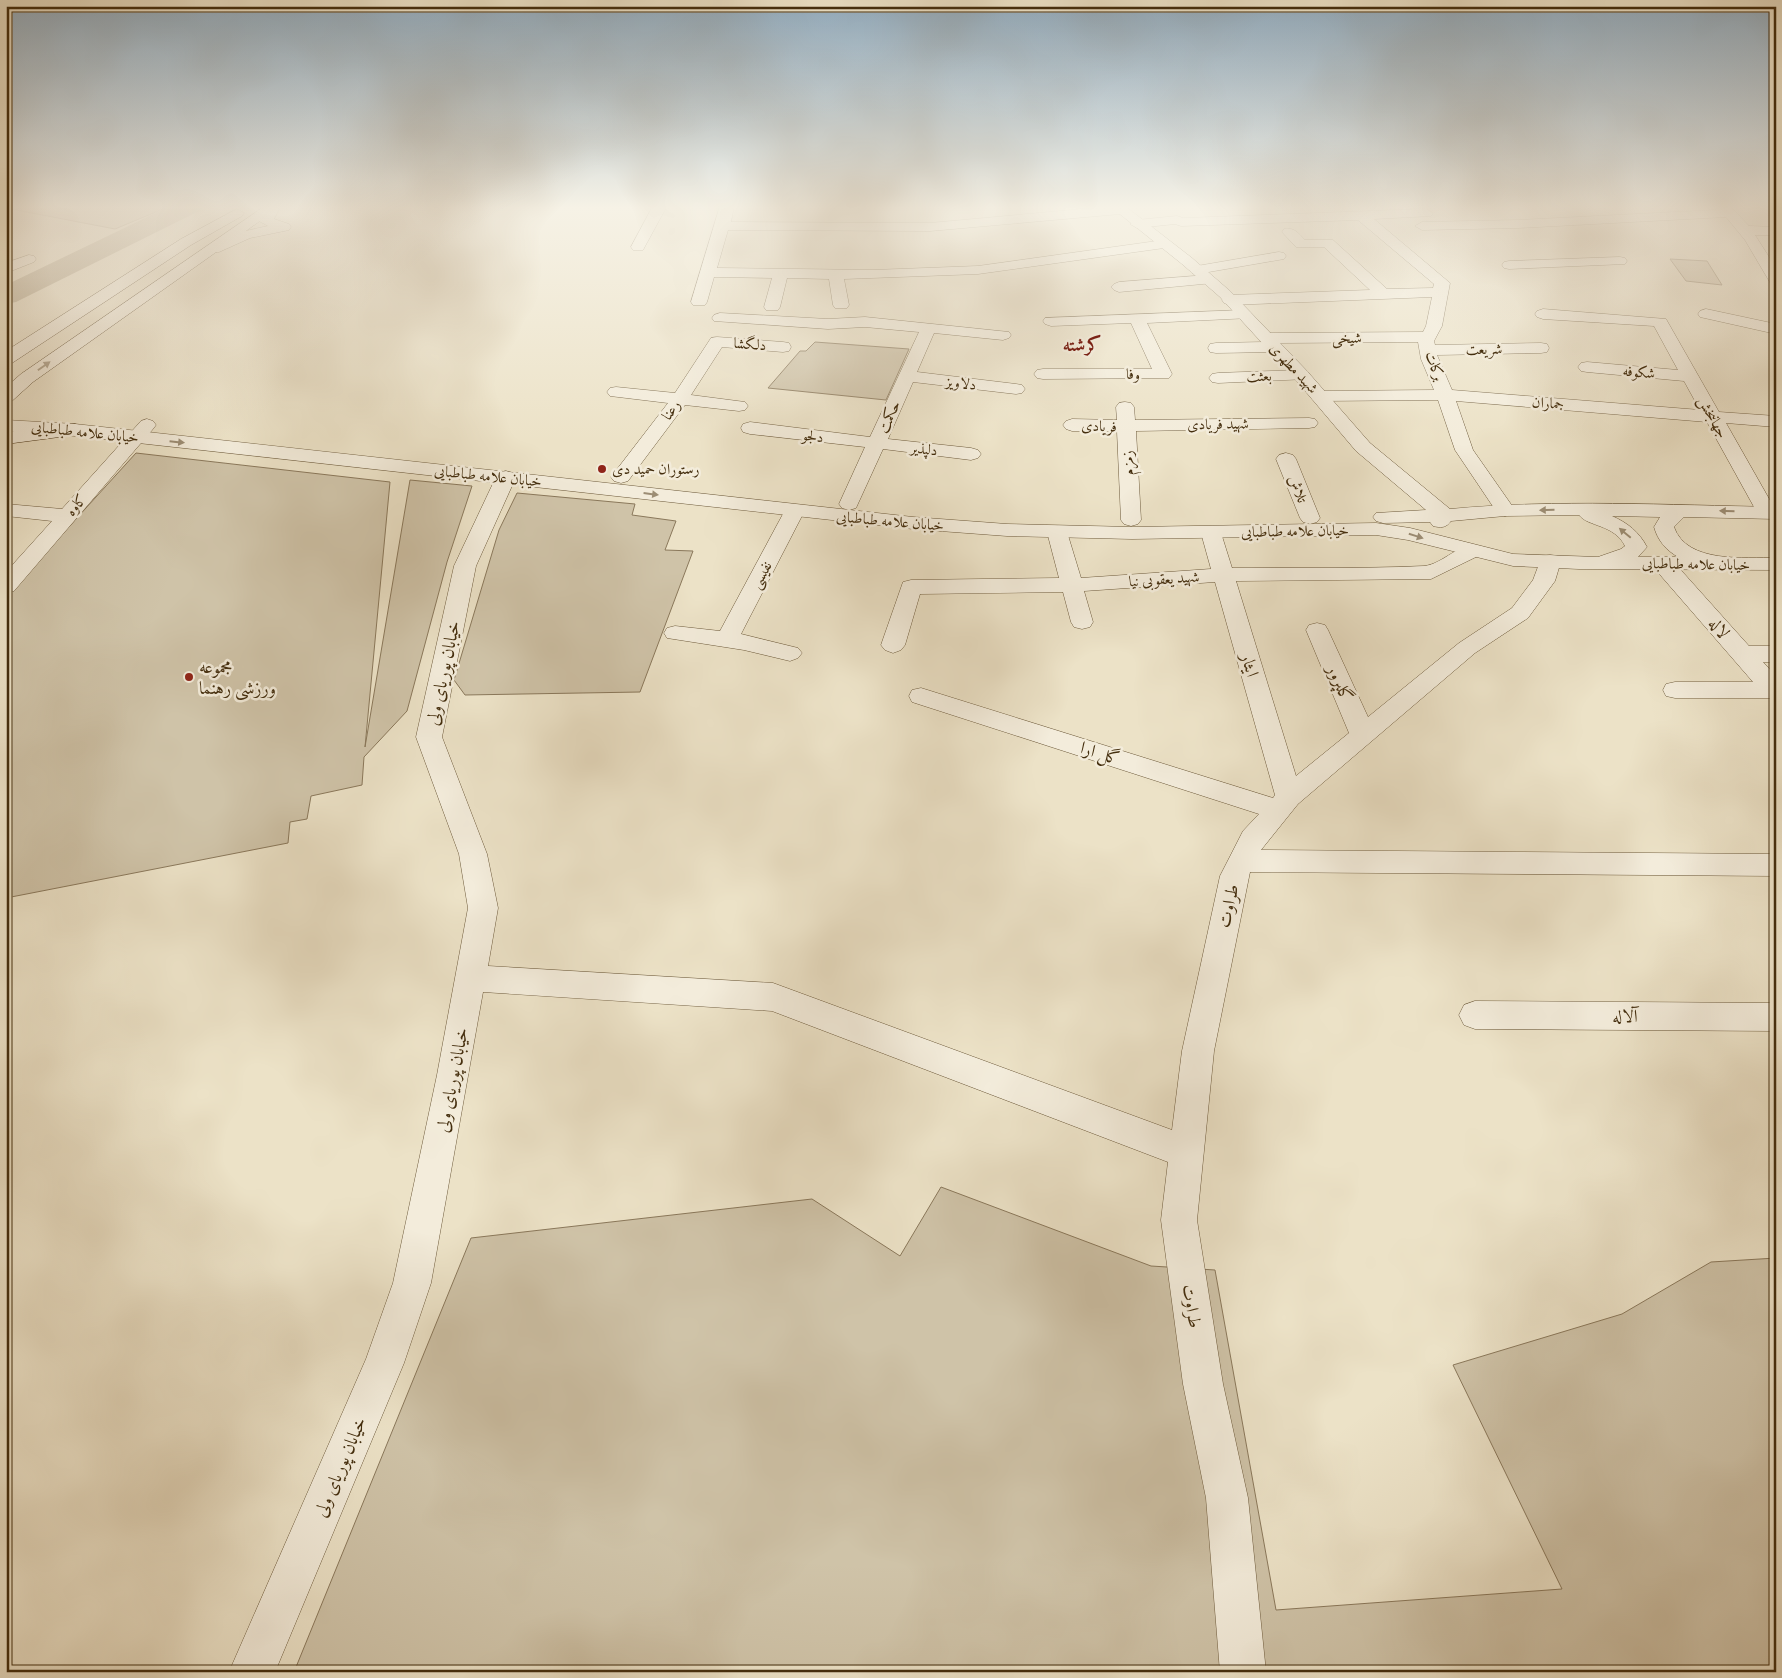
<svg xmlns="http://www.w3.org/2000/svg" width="1782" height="1678" font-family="'IM FELL DW Pica',Amiri,serif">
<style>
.green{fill:#cfc3a8;stroke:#8a785b}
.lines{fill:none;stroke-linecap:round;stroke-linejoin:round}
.river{fill:#b3a588;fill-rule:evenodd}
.minor-casing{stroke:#6e5b3c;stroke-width:1}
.tertiary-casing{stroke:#6e5b3c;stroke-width:1}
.secondary-casing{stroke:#442e0e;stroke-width:1}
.minor{fill:#f3ecdb;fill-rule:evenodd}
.tertiary{fill:#f3ecdb;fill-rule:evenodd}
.secondary{fill:#f3ecdb;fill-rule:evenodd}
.oneway{fill:#9c8d74}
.poi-dot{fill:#8f2418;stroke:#f3ecdb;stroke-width:2}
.labels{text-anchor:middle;stroke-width:5;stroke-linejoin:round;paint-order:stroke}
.far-street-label{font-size:15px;fill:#442e0e;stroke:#f3ecdb}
.far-poi-label{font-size:15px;fill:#442e0e;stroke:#f3ecdb;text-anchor:start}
.street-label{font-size:18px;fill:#442e0e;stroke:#f3ecdb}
.poi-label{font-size:18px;fill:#442e0e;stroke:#f3ecdb;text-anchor:start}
.far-district-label{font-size:19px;font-weight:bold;fill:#7a1f14;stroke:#f3ecdb}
</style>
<rect width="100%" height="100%" fill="#ece2c7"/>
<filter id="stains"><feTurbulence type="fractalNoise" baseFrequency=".004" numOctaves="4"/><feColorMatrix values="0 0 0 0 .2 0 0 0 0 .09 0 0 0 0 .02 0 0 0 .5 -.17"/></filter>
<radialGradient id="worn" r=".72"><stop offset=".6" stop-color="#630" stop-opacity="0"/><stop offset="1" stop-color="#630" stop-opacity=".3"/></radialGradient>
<!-- green -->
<g class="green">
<polygon points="6,206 170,206 115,229 6,208"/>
<polygon points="1670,259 1707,261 1722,285 1686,281"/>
<polygon points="815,342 909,349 886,400 768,388 800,351 806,351"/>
<polygon points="136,453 390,482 365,747 410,480 472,486 447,562 407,711 364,757 362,785 311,796 307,819 290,822 288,843 6,898 6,596"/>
<polygon points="517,493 635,504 632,515 676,521 665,550 693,551 640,692 465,695 454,680 499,530"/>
<polygon points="941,1187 1151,1266 1215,1270 1276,1610 1562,1589 1453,1365 1622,1314 1711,1262 1776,1258 1776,1672 294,1672 471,1238 812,1199 900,1256"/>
</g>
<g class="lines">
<!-- river -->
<polygon class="river" points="170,206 202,206 199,211 16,302 6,304 6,285"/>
<!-- minor casing -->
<g class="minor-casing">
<g id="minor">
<polygon points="267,206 277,206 279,209 274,219 289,224 291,227 289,230 250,238 219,252 209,252 207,249 209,246 241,232 268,226 259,221"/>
<polygon points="653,206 667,206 643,250 633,250 631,247"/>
<polygon points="720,206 734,206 731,222 930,223 1115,206 1125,207 1127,210 1120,214 930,231 728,230 717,268 873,270 978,266 1164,240 1169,241 1171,244 1169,247 1164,248 978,274 844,279 849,305 847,308 835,308 833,305 829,279 787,278 780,307 778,310 766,310 764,307 772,278 714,277 707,302 705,305 693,305 691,302"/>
<polygon points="1714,206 1730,206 1749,226 1776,227 1776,235 1755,235 1776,268 1776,285 1771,284 1745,240 1726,217 1518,228 1422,230 1415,226 1422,222 1518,220 1716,210"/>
<path d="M 1426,209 L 1433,213 L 1431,216 L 1374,219 L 1450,283 L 1442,326 L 1434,341 L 1435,345 L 1541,343 L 1547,344 L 1549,348 L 1547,352 L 1541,353 L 1437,355 L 1452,390 L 1700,410 L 1684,381 L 1587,372 L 1581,371 L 1578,367 L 1581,363 L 1587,362 L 1678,370 L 1654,326 L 1543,319 L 1537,317 L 1535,314 L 1537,311 L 1543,309 L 1666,319 L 1719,412 L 1776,416 L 1776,427 L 1726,423 L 1776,511 L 1773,516 L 1766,518 L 1759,516 L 1707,422 L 1456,401 L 1473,450 L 1515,510 L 1512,514 L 1505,516 L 1498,514 L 1455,450 L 1438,400 L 1319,401 L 1313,400 L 1310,396 L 1313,392 L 1319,391 L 1434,390 L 1421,359 L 1418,342 L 1278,343 L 1283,347 L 1281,351 L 1275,352 L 1216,353 L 1210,352 L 1208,348 L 1210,344 L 1216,343 L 1264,342 L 1259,338 L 1261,335 L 1267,333 L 1423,332 L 1426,326 L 1432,297 L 1230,305 L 1224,303 L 1222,300 L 1224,297 L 1230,295 L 1370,290 L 1324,247 L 1296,247 L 1282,232 L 1284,229 C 1294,227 1298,233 1305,240 L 1333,240 L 1387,289 L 1433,288 L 1434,284 L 1358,220 L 1181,226 L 1175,224 L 1137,228 L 1130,224 L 1137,220 L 1177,216 L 1183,218 Z"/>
<polygon points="1279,252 1284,253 1286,256 1284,259 1197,274 1192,273 1190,270 1192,267 1197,266"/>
<polygon points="29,255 34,256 36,259 34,262 6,273 6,263"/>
<polygon points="1620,257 1625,258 1627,261 1625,264 1509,269 1504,268 1502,265 1504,262 1509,261"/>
<polygon points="1208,275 1213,277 1216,280 1213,283 1119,292 1114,290 1111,287 1114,284 1119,282"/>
<polygon points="1706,309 1776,324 1776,334 1700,317 1698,314 1700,311"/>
<polygon points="1244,310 1250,312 1252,315 1250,318 1147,323 1172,374 1169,378 1043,379 1037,378 1034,374 1037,370 1043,369 1152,369 1131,323 1051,326 1045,324 1043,321 1045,318"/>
<polygon points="720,313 828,319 865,317 1009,332 1011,335 1009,338 1003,340 934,333 917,372 1016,384 1022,385 1025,389 1022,393 1016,394 913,382 888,439 971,448 978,450 981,454 978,458 971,460 883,449 856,508 849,510 842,508 839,504 865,447 750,434 743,432 741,428 743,424 750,422 870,437 919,332 865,327 828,329 714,321 712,318 714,315"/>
<polygon points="717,337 783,342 789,343 791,347 789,351 783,352 722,347 691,395 745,402 748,406 745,410 739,411 685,405 628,481 621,483 614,481 611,477 668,403 610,396 607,392 610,388 616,387 675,393 711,338"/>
<polygon points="1301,370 1307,371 1310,375 1307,379 1218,383 1212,382 1209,378 1212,374 1218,373"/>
<polygon points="1125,402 1131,403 1134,407 1135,420 1309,418 1315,419 1318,423 1315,427 1309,428 1136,431 1141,520 1138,524 1131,526 1124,524 1121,520 1117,431 1072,431 1066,429 1063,425 1066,421 1072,419 1117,420 1116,407 1119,403"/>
<polygon points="147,419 153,421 156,425 153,429 14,591 6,593 6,572 52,521 6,516 6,504 62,509 141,421"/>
<polygon points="1286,453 1293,455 1296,459 1320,518 1317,522 1310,524 1303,522 1300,518 1276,459 1279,455"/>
<path d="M 506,471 L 513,473 L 516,477 L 476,566 L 442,737 L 487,854 L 498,908 L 488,966 L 773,983 L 1172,1130 L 1182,1051 L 1220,876 L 1243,831 L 1259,814 L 912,702 L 909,696 L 912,690 L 921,688 L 1273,798 L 1275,795 L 1215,582 L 1084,591 L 1093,622 L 1090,627 L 1082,629 L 1074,627 L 1071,622 L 1063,592 L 920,594 L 905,645 L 901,650 L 893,653 L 885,650 L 881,645 L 903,582 L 911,580 L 1059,578 L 1047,532 L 1050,528 L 1057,526 L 1064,528 L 1067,532 L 1081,578 L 1211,569 L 1201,533 L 1204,529 L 1211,527 L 1218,529 L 1221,533 L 1232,568 C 1296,567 1360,569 1424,566 C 1444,564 1459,541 1480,547 L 1484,551 L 1480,555 L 1431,579 L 1236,581 L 1296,776 L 1349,733 L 1306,630 L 1309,625 L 1317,623 L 1325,625 L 1328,630 L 1368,717 L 1459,643 L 1512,608 L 1533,580 L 1542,556 L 1550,555 L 1558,556 L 1561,561 L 1555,581 L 1528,618 L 1475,653 L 1298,804 L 1261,850 L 1776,854 L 1776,876 L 1250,872 L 1214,1051 L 1197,1220 L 1223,1384 L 1248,1498 L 1266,1672 L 1220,1672 L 1206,1498 L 1183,1384 L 1161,1220 L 1168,1162 L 772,1011 L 483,992 L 431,1283 L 404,1363 L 275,1672 L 229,1672 L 366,1359 L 393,1283 L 437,1075 L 468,908 L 459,854 L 416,737 L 454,566 L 496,477 L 499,473 Z"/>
<polygon points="794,506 801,508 804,512 741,634 798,648 802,653 798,658 790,661 744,650 667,638 664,633 667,628 675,626 720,631 784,512 787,508"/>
<polygon points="1663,558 1671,559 1749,646 1776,646 1776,662 1763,662 1776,676 1776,700 1769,698 1675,698 1666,696 1663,690 1666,684 1675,682 1753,682 1655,569 1652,564 1655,559"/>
<polygon points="1475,1001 1776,1003 1776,1031 1475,1029 1464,1025 1459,1015 1464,1005"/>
</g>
</g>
<!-- tertiary casing -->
<g class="tertiary-casing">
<path id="tertiary" d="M 1110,206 L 1125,206 L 1192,258 L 1230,291 L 1307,371 L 1370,443 L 1450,509 C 1558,499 1667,505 1776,507 L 1776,519 L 1684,517 L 1674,527 C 1687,564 1745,557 1776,558 L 1776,570 L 1579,569 L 1513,566 L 1408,540 L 1376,535 L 1132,539 L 1007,536 L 913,529 L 75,436 L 6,431 L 6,420 L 75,424 L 913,517 L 1007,524 L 1132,527 L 1376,523 L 1410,528 L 1513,554 L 1598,557 L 1621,549 L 1625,546 C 1614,524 1588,527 1579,515 L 1505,516 L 1451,521 C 1446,528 1441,528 1433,526 L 1430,522 L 1383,523 L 1376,521 L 1373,517 L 1376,513 L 1426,510 L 1356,451 L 1295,379 L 1220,297 L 1182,264 ZM 1612,516 L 1660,517 L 1654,527 C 1658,541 1666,550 1678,557 L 1638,557 L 1647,547 C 1639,532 1628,523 1612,516 Z"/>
</g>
<!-- secondary casing -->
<g class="secondary-casing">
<g id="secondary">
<polygon points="265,206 281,206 33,382 12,401 6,402 6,387 21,374"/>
<polygon points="237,209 244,213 242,216 191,245 12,363 6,364 6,351 181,239"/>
<polygon points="75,424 82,426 84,430 82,434 6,444 6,432"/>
</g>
</g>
<!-- minor -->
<use href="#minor" class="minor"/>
<!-- tertiary -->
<use href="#tertiary" class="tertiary"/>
<!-- secondary -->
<use href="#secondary" class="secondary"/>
</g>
<!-- one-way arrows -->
<defs><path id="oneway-solid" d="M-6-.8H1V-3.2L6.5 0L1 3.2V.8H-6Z" transform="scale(1.25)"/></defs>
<g class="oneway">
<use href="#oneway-solid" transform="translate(44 366) rotate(-35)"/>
<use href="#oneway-solid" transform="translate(177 442) rotate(6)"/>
<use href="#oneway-solid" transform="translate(651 494) rotate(7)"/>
<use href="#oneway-solid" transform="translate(1547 510) rotate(179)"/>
<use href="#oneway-solid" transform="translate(1727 511) rotate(-179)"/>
<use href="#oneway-solid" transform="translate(1625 533) rotate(-140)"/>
<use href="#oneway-solid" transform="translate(1416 536) rotate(17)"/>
</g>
<!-- sky -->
<linearGradient id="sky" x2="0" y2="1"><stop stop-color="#93aec2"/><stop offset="0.47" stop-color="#f6f2e6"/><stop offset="1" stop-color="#f6f2e6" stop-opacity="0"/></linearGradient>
<rect width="1782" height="441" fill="url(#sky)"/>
<!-- markers -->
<g class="poi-dot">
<circle cx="602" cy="469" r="5"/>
<circle cx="189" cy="677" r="5"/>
</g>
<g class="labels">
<!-- far-street labels -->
<g class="far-street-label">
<text transform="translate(1347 338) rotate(-1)" y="5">شیخی</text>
<text transform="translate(750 344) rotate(4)" y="5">دلگشا</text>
<text transform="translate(1484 349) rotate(-1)" y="5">شریعت</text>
<text transform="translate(1435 366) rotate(70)" y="5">برکات</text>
<text transform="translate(1294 368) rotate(47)" y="5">شهید مطهری</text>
<text transform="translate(1639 372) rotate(5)" y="5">شکوفه</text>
<text x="1133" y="379">وفا</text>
<text transform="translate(1259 376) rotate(-2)" y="5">بعثت</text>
<text transform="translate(961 383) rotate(7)" y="5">دلاویز</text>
<text transform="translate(1548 403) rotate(4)" y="5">جماران</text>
<text transform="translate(671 410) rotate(-54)" y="5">رعنا</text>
<text transform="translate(889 417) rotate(-66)" y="5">حکمت</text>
<text transform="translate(1713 417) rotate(61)" y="5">جهانبخش</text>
<text transform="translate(1218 424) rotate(-1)" y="5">شهید فریادی</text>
<text transform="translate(1099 426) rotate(2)" y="5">فریادی</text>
<text transform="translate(85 432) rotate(6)" y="5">خیابان علامه طباطبایی</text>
<text transform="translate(813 436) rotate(7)" y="5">دلجو</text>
<text transform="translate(924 449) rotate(6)" y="5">دلپذیر</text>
<text transform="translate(1128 463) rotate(-93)" y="5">زمزم</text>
<text transform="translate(488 476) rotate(6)" y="5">خیابان علامه طباطبایی</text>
<text transform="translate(1298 489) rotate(68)" y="5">تلاش</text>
<text transform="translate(76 505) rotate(-49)" y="5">کاوه</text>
<text transform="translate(890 521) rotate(5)" y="5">خیابان علامه طباطبایی</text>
<text transform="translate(1295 531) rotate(-1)" y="5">خیابان علامه طباطبایی</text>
<text transform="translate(1696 564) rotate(1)" y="5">خیابان علامه طباطبایی</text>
<text transform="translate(761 575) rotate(-62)" y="5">نفیسی</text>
<text transform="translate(1164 579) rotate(-4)" y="5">شهید یعقوبی نیا</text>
</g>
<!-- far-poi labels -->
<g class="far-poi-label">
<text x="612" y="474">رستوران حمید دی</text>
</g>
<!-- street labels -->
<g class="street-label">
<text transform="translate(1719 628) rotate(49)" y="6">لاله</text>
<text transform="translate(1250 665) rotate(74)" y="6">ایثار</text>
<text transform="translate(443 673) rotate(-78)" y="6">خیابان پوریای ولی</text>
<text transform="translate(1340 683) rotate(66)" y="6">گلپرور</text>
<text transform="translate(1100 753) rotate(18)" y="6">گل ارا</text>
<text transform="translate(1228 906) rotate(-77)" y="6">طراوت</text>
<text x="1625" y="1022">آلاله</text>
<text transform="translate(452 1080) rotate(-79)" y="6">خیابان پوریای ولی</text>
<text transform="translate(1192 1306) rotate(81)" y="6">طراوت</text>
<text transform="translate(340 1467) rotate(-67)" y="6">خیابان پوریای ولی</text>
</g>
<!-- poi labels -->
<g class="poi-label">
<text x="199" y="673">مجموعه<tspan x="199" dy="21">ورزشی رهنما</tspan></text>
</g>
<!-- far-district labels -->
<g class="far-district-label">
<text x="1082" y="351">کرشته</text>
</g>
</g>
<!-- margin -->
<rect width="1782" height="1678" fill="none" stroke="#ece2c7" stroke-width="25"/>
<rect x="8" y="8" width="1767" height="1663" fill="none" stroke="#442e0e" stroke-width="2.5"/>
<rect x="12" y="12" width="1757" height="1653" fill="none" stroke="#442e0e"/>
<rect width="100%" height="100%" filter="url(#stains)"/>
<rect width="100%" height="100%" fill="url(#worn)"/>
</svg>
